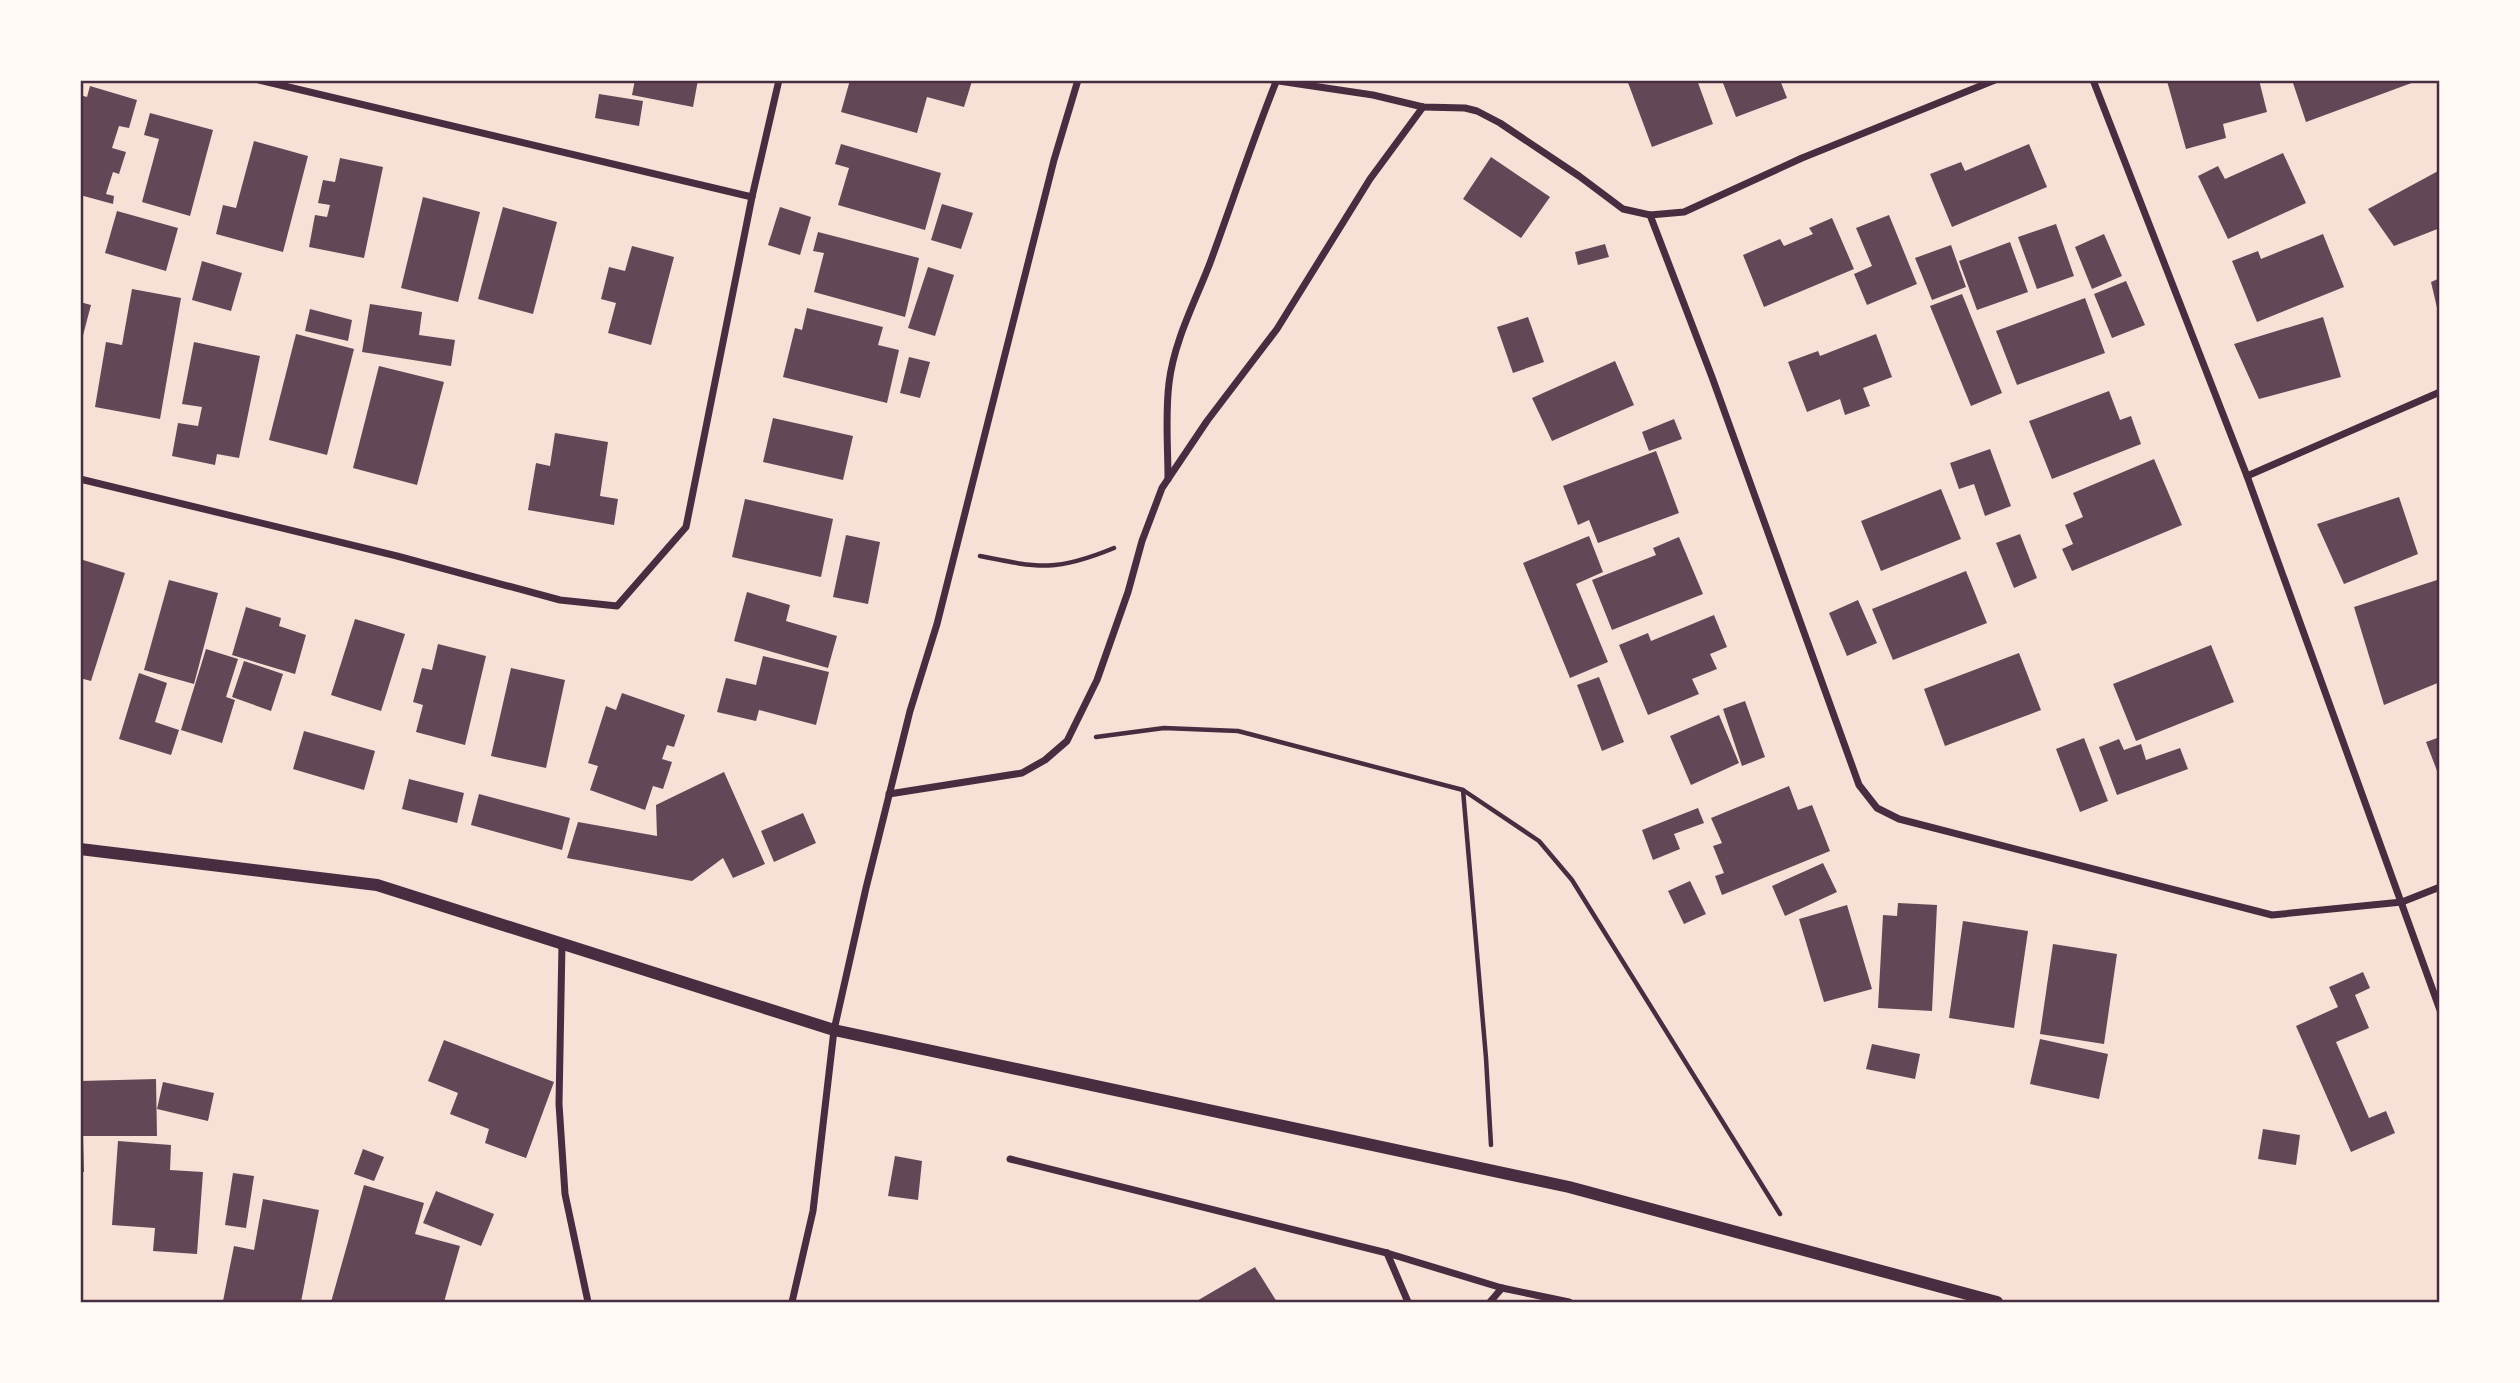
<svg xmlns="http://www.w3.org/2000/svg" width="2520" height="1383" font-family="'IBM Plex Sans',sans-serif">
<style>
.building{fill:#644757}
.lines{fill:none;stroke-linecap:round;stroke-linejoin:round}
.path{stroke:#4a2c40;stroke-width:4.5}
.minor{stroke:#4a2c40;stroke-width:7}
.tertiary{stroke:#4a2c40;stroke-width:12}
.neatline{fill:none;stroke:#4a2c40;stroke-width:2.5}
</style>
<rect width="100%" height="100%" fill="#f7e1d7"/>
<!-- building -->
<g class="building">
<polygon points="635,80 698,80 693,107 632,95"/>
<polygon points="850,80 860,83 861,80 972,81 964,107 927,97 917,133 841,112"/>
<polygon points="1627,80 1697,80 1713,124 1652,147"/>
<polygon points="1729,80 1780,80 1787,98 1736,117 1723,83"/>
<polygon points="2259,80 2267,112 2223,124 2226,138 2186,149 2167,81"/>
<polygon points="2292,80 2417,80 2417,81 2306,122"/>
<polygon points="90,86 137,100 129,128 119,126 112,148 126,152 119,174 113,172 106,194 114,196 113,204 80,195 80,95 87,97"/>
<polygon points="599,94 643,101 639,126 595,118"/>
<polygon points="150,113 213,130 190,216 142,202 159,139 144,135"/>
<polygon points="254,141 308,156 283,252 216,234 223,205 236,208"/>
<polygon points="841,144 941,173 925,230 838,205 849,168 835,164"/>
<polygon points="2029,144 2047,187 1952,227 1930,174 1961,162 1965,171"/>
<polygon points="2283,153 2306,203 2228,239 2198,176 2218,166 2225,179"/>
<polygon points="1491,157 1550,197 1521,238 1463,199"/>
<polygon points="340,158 383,167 364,258 309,247 315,215 327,217 330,205 318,203 323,180 335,182"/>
<polygon points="2440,170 2440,228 2394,246 2368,209"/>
<polygon points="423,197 480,212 458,302 401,288"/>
<polygon points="942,204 973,213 961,249 931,240"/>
<polygon points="503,207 557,222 533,314 478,299"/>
<polygon points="780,207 811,217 800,255 768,245"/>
<polygon points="117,211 178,228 166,271 105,253"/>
<polygon points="1889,215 1917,284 1867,305 1854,274 1872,266 1856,228"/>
<polygon points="1832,218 1854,269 1764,307 1743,255 1780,239 1784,246 1813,234 1809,228"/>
<polygon points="2056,224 2074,276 2037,289 2018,237"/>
<polygon points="818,232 919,258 905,317 814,292 824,253 813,251"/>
<polygon points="2104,234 2122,276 2092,289 2075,247"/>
<polygon points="2323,234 2344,287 2257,322 2232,261 2258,251 2261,259"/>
<polygon points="2010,242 2028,292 1977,310 1959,261"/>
<polygon points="1605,244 1609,257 1578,265 1575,252"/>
<polygon points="1951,245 1966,287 1932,300 1915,258"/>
<polygon points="632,246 674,257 651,345 608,333 616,303 601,299 609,267 625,271"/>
<polygon points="202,261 242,273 231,311 192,300"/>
<polygon points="928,267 954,275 935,336 908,328"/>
<polygon points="2440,278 2440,312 2438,312 2431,282"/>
<polygon points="2126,281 2145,325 2112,338 2094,294"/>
<polygon points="132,289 181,298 160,419 95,407 106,342 122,345"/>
<polygon points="1962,294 2002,393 1971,406 1930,306"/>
<polygon points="2085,298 2105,353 2017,385 1996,331"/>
<polygon points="80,302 91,305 81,343 80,343"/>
<polygon points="370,304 422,312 419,335 455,340 451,366 362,352"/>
<polygon points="807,308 883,327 878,345 899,350 887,403 783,377 795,328 802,330"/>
<polygon points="310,309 352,320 348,341 305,331"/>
<polygon points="1528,317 1544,362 1513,373 1497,327"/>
<polygon points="2323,317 2341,377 2259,399 2234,344"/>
<polygon points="296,334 354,349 327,455 269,440"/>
<polygon points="1876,334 1892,377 1863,388 1870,406 1845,415 1840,399 1807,412 1788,362 1818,351 1820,356"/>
<polygon points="194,342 260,356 239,458 217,454 215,465 172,456 178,423 198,426 202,407 182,404"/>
<polygon points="909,357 930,362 920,398 900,393"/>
<polygon points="1615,361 1634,405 1552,441 1532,398"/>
<polygon points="379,366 444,382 417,485 353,468"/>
<polygon points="2109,391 2120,420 2131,416 2141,444 2052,479 2029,421"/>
<polygon points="773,418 853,436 843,480 763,462"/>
<polygon points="1674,419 1682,439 1649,451 1642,432"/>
<polygon points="555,433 608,442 600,496 618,499 614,525 528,510 536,463 550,466"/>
<polygon points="1990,449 2011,506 1985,516 1974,484 1959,489 1950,463"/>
<polygon points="1656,451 1679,513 1598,543 1589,520 1578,525 1563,486"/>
<polygon points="2154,459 2182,525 2072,571 2062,549 2073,544 2065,525 2083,517 2073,493"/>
<polygon points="1941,489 1961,539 1881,571 1861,521"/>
<polygon points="2399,497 2418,554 2344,584 2317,524"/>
<polygon points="745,499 833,519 821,577 732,557"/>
<polygon points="2020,534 2037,578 2014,588 1996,543"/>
<polygon points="846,535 880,542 868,604 833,597"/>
<polygon points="1589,536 1603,572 1576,584 1608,662 1570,678 1523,563"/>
<polygon points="1679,537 1703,594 1612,630 1592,580 1656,555 1653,548"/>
<polygon points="80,559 125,573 91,681 80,678"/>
<polygon points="1966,571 1987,623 1893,660 1872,609"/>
<polygon points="169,580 218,593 194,684 144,670"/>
<polygon points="2437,580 2440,589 2440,682 2384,705 2354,607"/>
<polygon points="747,592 790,605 786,621 837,636 828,668 734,641"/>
<polygon points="1858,600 1877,643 1847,656 1829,613"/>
<polygon points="246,607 281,618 279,626 306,635 295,674 232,655"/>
<polygon points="1714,615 1727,647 1710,654 1717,669 1692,679 1699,694 1648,715 1619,645 1648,633 1651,641"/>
<polygon points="355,619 405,634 381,711 331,695"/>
<polygon points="438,644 486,656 465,745 416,732 423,705 413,702 422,668 432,670"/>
<polygon points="2211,645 2234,702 2136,741 2113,684"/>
<polygon points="206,649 238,659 226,697 235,700 222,743 181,730"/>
<polygon points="2019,653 2041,710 1945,746 1924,689"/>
<polygon points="763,656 829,672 816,725 759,710 756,721 717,712 726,678 756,685"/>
<polygon points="244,661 283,674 271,711 232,697"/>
<polygon points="511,668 565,680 546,768 491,756"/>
<polygon points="139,673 167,683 155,722 179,730 171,755 119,739"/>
<polygon points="1599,677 1624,742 1602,751 1577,685"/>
<polygon points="622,693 685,715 674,747 667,745 662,759 672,762 663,789 653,786 645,810 590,790 598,766 588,763 606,706 616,710"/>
<polygon points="1745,701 1765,757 1742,766 1723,709"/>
<polygon points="1719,715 1739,763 1691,785 1670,736"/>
<polygon points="304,731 375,751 364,790 293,769"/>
<polygon points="2440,737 2440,776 2439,776 2426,742"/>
<polygon points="2084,738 2108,801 2080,812 2056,749"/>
<polygon points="2119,739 2124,750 2141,744 2146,760 2180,748 2188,769 2117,795 2099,747"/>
<polygon points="724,772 765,864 733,878 723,858 692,881 567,858 578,822 657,836 656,805"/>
<polygon points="409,779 464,793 457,823 402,809"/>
<polygon points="1789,786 1798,810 1812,805 1830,851 1722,895 1715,876 1724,873 1713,846 1722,843 1711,818"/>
<polygon points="479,794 570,818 562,850 471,825"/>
<polygon points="1698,808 1704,823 1674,834 1680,849 1653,860 1642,830"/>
<polygon points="803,813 816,843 774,862 761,831"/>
<polygon points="1823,863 1837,892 1785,916 1772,886"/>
<polygon points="1690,881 1706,914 1684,924 1668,891"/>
<polygon points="1898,903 1937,905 1932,1011 1878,1008 1883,915 1897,916"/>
<polygon points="1847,905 1872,989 1824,1002 1799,919"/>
<polygon points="1963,921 2028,931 2014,1028 1949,1018"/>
<polygon points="2053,944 2117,954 2104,1044 2040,1034"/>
<polygon points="2363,972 2370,988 2355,995 2369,1028 2336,1042 2369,1118 2386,1111 2395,1133 2351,1152 2296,1026 2338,1007 2329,987"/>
<polygon points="2040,1039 2108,1054 2099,1099 2030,1084"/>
<polygon points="444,1040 554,1082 526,1158 485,1143 489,1129 450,1114 458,1093 428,1081"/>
<polygon points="1872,1044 1920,1054 1915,1079 1866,1069"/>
<polygon points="156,1079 157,1136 83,1136 84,1172 80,1172 80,1081"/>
<polygon points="163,1082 214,1093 208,1121 157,1109"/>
<polygon points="2263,1129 2300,1135 2296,1165 2258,1159"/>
<polygon points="118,1141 171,1145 170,1170 203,1172 197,1254 153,1251 155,1228 112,1225"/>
<polygon points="363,1149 384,1157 374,1181 354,1174"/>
<polygon points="895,1156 922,1161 918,1200 888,1196"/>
<polygon points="233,1173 254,1176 246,1228 225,1225"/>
<polygon points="364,1185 424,1203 415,1234 460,1246 444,1302 331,1302"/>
<polygon points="436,1191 494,1214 481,1246 423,1223"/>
<polygon points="263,1199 319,1210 301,1302 223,1301 234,1246 254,1250"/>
<polygon points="1255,1267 1277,1302 1195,1302"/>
</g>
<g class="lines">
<!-- path -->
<g class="path">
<path d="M 980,556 C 1039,568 1056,572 1114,548"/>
<polyline points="1096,737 1164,728 1238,731 1463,790 1539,841 1572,880 1780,1214"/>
<polyline points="1463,790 1486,1058 1491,1145"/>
</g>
<!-- minor -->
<g class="minor">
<polyline points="259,80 752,197"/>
<polyline points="1272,80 1373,95 1423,107 1465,108 1477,111 1500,123 1579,176 1623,209 1650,215 1684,212 1802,158 1995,80"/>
<polyline points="2093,80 2247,476 2440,1010"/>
<polyline points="1650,215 1712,377 1859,785 1877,808 1899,819 2272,915 2402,902 2440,887"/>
<polyline points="2247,476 2440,392"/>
<polyline points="80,479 397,556 560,600 617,606 686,527 752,197 779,80"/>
<path d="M 1168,479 C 1168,448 1165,415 1169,383 C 1174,341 1195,302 1210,263 C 1232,203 1252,142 1276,82"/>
<polyline points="889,794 1022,773 1045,760 1067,741 1097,680 1128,592 1142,541 1162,488 1207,421 1277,329 1370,179 1423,107"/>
<polyline points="562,944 559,1104 565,1194 588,1302"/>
<polyline points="1010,1159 1387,1253 1502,1288 1569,1302"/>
<polyline points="1387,1253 1408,1302"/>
<polyline points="792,1302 813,1211 834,1030 866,888 910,711 937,624 1054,160 1078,80"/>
<polyline points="1490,1302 1502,1288"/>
</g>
<!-- tertiary -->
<polyline class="tertiary" points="80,849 377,885 834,1030 1569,1187 1997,1302"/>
</g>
<!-- border -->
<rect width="2520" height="1383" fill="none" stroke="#fffaf5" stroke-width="164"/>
<rect x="82" y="82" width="2356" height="1219" class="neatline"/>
</svg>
